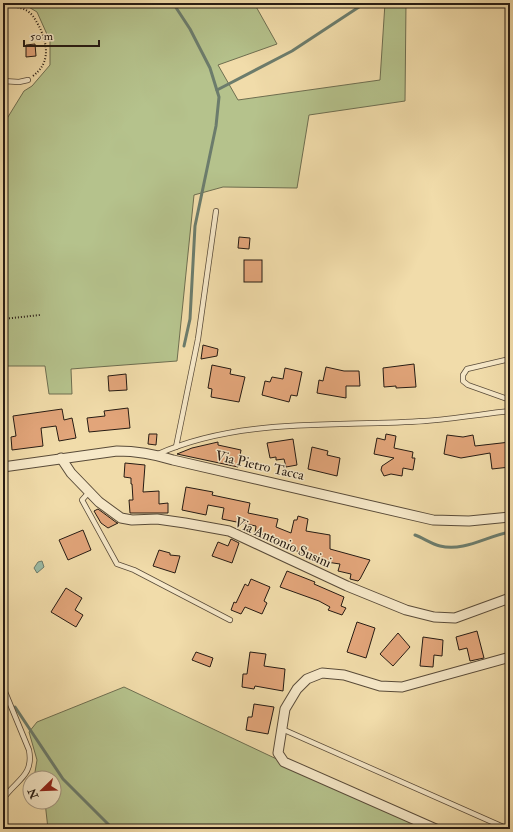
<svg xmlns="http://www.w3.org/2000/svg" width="513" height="832" font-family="'IM FELL Double Pica',serif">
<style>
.green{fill:#b5c28c;stroke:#6e6e50}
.water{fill:#9bbca7;stroke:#6c7c6c}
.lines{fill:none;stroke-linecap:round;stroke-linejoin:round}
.stream{stroke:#6c7c6c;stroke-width:3}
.building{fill:#e2a57a;stroke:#261b13}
.service-casing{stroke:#594b39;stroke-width:6}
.minor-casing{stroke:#594b39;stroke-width:11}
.path{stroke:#261b13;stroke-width:2;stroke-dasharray:1 2;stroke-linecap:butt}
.service{stroke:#f6e8c8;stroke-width:4.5}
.minor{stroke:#f6e8c8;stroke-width:9}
.labels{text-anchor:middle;stroke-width:3;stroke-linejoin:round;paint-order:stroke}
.street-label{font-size:14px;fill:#261b13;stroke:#f6e8c8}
</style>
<rect width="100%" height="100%" fill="#f1dcaa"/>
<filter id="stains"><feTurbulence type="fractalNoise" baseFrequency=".005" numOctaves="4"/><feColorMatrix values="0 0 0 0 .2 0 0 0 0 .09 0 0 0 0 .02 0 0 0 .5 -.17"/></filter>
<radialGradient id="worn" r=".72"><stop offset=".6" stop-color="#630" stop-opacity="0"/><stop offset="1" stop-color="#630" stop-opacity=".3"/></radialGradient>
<!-- green -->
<g class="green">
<polygon points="22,3 254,3 277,44 218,65 238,100 380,80 385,3 406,3 405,101 309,115 297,188 223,187 194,195 177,361 71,369 72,394 49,394 45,366 3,366 3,125 24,91 32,86 50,65 50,41 37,12"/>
<polygon points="124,687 425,829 48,829 45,802 54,802 54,778 37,778 35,772 37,760 29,732 37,722"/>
</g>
<!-- water -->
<polygon class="water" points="42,561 44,567 37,573 34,568 38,562"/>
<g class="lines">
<!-- stream -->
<g class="stream">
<polyline points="173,3 190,29 210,68 219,97 216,126 195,226 190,319 184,346"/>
<polyline points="217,90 292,51 365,3"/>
<path d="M 415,535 C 423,538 432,544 440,546 C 464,552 487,536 510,532"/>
<polyline points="15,707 63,779 113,829"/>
</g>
</g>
<!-- building -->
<g class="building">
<polygon points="35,44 36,56 26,57 26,45"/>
<polygon points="239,237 250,238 249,249 238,248"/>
<rect x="244" y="260" width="18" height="22"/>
<polygon points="203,345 218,349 217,356 201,359"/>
<polygon points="414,364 416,387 396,388 396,386 384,387 383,368"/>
<polygon points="212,365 231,369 230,374 245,377 239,402 211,397 212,389 208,388"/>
<polygon points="326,367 344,371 359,371 360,386 346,386 346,398 317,393 319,380 323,381"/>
<polygon points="285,368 302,372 297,396 291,395 289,402 262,395 265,381 270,382 272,377 283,379"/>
<polygon points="126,374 127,390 109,391 108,376"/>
<polygon points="128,408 130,428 89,432 87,418 105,416 104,411"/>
<polygon points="62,409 64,420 72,418 76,438 59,441 56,426 41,428 43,446 12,450 11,437 16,436 13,416"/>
<polygon points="149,434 157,434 156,445 148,444"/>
<polygon points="386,434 396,436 394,448 413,452 412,458 415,458 413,470 403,468 402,476 391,474 384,476 381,470 382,466 394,458 374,454 377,438 385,440"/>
<polygon points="447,435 463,437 473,435 475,446 510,442 510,467 492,469 490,453 461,458 444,454"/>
<polygon points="293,439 297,465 286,467 284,459 276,460 276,457 270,458 267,443"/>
<polygon points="218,442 218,445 241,450 238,467 177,454 192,448"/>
<polygon points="312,447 328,451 327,455 340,458 337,476 308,469"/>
<polygon points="125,463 145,465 143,492 159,491 159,504 168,503 168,513 130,513 129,500 133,500 132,484 131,484 131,478 124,477"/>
<polygon points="186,487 213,492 212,495 250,503 248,513 278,519 276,527 291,533 294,520 297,520 298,516 308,519 306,531 330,535 330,549 370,560 360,579 358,581 350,579 351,574 338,571 340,564 313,560 314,556 302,553 277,543 278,538 255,533 256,526 222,519 224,508 208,505 206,515 182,510"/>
<polygon points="98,509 117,523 118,523 108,528 101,523 94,511"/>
<polygon points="83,530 91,550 68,560 59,540"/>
<polygon points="231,539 239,543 232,563 212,556 218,542 228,546"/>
<polygon points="159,550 170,553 170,555 180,556 175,573 153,566"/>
<polygon points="287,571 315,582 314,584 344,597 341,606 346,608 342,615 328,610 330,607 319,601 280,587"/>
<polygon points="251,579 270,587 264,601 267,603 262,614 245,607 241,614 231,610 234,602 236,603 245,584 248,586"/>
<polygon points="66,588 82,598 75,610 83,615 76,627 51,612"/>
<polygon points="357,622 375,628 366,658 347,652"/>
<polygon points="477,631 484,658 470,661 467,648 459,650 456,637"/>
<polygon points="398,633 410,647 393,666 380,654"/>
<polygon points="423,637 443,640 442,656 434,655 433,667 420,666"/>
<polygon points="196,652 213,658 210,667 192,660"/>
<polygon points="250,652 266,654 264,666 285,669 283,691 255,686 254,689 242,687 243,674 247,674"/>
<polygon points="254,704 274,707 268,734 246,730 248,717 252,717"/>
</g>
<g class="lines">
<!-- service casing -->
<g class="service-casing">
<g id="service">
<polyline points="3,81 19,82 28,80"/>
<polyline points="510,359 467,369 463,375 463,381 468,385 510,400"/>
<polyline points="176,447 198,339 216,211"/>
<path d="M 158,454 C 241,417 337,427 425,421 C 454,419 482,414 510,411"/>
<polyline points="90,491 82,500 117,564 134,570 230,620"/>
<path d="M 3,687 L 29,750 C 34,776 16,780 3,799"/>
<polyline points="282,729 508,829"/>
</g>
</g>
<!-- minor casing -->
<g class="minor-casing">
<g id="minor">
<polyline points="61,458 71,473 99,502 121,518 132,520 157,519 185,523 229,531 347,586 406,610 434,617 455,618 510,598"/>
<path d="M 3,467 L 117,451 C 137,451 154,454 173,460 L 433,520 L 469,521 L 510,517"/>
<polyline points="436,829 284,762 278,753 285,709 297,689 307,679 322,673 344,675 380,686 402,687 510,657"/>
</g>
</g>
<!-- path -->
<g class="path">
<path d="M 3,4 C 12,7 22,6 30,13 C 34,16 37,23 40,28 C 48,46 50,63 33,76"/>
<polyline points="3,319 40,315"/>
</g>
<!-- service -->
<use href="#service" class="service"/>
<!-- minor -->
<use href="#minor" class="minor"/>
</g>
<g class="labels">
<!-- street labels -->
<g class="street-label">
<text transform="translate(260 465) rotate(13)" y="5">Via Pietro Tacca</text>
<text transform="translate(283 542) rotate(24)" y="5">Via Antonio Susini</text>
</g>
</g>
<!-- margin -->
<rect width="513" height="832" fill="none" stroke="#f1dcaa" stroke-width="16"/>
<rect x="4" y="4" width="505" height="824" fill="none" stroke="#261b13" stroke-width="2"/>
<rect x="8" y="8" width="497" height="816" fill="none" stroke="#261b13"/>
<!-- north arrow -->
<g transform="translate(42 790) rotate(247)"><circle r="19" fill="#f6e8c8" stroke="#a39680"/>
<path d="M0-3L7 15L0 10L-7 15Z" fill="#8f2418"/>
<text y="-6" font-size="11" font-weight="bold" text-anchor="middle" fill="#261b13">N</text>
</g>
<!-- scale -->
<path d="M24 40v6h75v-6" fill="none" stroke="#261b13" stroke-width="2"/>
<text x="30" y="40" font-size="12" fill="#261b13" stroke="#f6e8c8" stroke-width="3" paint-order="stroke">50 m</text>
<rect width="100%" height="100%" filter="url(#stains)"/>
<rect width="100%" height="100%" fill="url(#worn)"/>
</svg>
